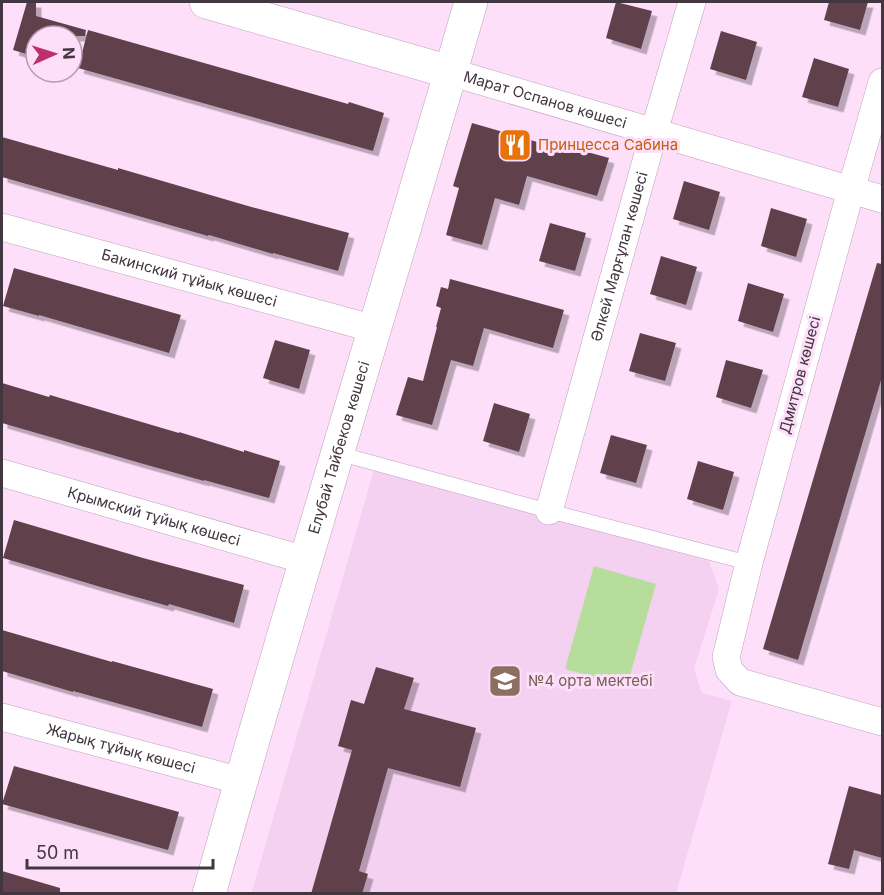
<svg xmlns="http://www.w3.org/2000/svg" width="884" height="895" font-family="Inter,sans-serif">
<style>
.built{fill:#f5d1f1}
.green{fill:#b7dd9d}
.building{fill:#61404c;filter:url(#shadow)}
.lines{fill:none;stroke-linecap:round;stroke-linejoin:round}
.lane-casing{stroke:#bea1bb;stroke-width:15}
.street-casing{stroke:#bea1bb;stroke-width:28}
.secondary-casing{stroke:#bea1bb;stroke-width:34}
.lane{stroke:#fff;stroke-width:14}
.street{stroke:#fff;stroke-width:27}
.secondary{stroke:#fff;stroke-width:33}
.labels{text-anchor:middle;stroke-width:6;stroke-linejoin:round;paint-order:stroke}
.street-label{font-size:15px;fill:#423640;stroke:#fedffa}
.food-label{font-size:15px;fill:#c56008;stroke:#fedffa;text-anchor:start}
.education-label{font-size:15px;fill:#785e54;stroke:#fedffa;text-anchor:start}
</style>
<defs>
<filter id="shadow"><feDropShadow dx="5.5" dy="5.5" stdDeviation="0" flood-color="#0004"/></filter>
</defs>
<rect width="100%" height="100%" fill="#fedffa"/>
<!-- built -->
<polygon class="built" points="374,470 709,561 719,589 694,669 702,693 732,701 676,893 251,894"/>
<!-- green -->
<polygon class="green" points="594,566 656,584 627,686 565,669"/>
<!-- building -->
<g class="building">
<polygon points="27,2 36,2 36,16 86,30 85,36 36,36 36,57 13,50"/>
<polygon points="616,2 652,11 641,49 606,38"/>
<polygon points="829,2 868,2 860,30 824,20"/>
<polygon points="88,30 348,104 349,102 384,113 373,151 78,68"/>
<polygon points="721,31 757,42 746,80 710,69"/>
<polygon points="814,58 849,69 838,107 802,97"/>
<polygon points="472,123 572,152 573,148 609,158 597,196 527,176 519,205 495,198 482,245 446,235 459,188 453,186"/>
<polygon points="2,137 118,170 118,168 248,206 349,233 338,271 273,253 273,254 209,235 208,236 2,177"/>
<polygon points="684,181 720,192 709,230 673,219"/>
<polygon points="771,208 807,219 796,257 761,246"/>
<polygon points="550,223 586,233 575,271 539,261"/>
<polygon points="661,256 697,267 686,305 650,294"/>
<polygon points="877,263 882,264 882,377 798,660 763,649"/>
<polygon points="14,268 181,315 169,353 39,315 39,316 3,306"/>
<polygon points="450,279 564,310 553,348 484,328 473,366 451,360 432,425 396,415 408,377 423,381 437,327 436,327 441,308 436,306 441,287 448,289"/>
<polygon points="748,283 784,294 773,332 738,321"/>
<polygon points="640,333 676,343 665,381 629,371"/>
<polygon points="275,340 310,350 299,389 263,378"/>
<polygon points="726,360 763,370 751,408 716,397"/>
<polygon points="2,383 49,397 50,395 179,433 179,432 244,452 244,450 280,461 269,498 204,480 204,481 140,463 2,423"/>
<polygon points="494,403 530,414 519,452 483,441"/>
<polygon points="611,435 647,445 636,483 600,473"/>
<polygon points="698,461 734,472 723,510 687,499"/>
<polygon points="14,520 143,558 244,585 234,623 169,604 168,606 104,588 3,558"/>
<polygon points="2,630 112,662 112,661 213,689 202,727 73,691 73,692 2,671"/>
<polygon points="376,667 414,678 404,709 476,728 460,787 388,768 359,871 368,874 362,894 311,894 352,750 338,746 351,700 364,704"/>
<polygon points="14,766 179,812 168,850 2,804"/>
<polygon points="849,786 882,795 882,858 854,850 849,869 828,864"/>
<polygon points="2,871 60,888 60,894 2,894"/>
</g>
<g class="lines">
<!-- lane casing -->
<g class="lane-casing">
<polyline id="lane" points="337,453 549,511 749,563"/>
</g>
<!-- street casing -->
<g class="street-casing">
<g id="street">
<path id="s1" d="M 450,72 L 882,199"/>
<polyline points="882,82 851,190 749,563 726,657 729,670 740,682 882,722"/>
<path id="s2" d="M 2,227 L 375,329"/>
<path id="s3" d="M 2,473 L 305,560"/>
<path id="s4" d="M 549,511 L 654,132 L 692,2"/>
<path id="s5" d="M 2,717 L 241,781"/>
</g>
</g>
<!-- secondary casing -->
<g class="secondary-casing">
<g id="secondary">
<polyline points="206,2 450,72"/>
<path id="s6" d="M 209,894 C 293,595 385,299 471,2"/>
</g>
</g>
<!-- lane -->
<use href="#lane" class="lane"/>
<!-- street -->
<use href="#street" class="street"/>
<!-- secondary -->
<use href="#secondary" class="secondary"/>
</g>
<!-- icons -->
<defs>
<g id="restaurant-square" transform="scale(1.725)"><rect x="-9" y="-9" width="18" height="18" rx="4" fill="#e8710a" stroke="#fedffa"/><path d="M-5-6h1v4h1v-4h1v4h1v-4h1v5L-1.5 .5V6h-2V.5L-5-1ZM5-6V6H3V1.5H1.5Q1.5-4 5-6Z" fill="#fff"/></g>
<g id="school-square" transform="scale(1.725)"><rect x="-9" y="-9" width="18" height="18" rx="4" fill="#8d6e63" stroke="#fedffa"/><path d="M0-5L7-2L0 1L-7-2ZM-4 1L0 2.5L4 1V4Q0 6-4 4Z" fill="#fff"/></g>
</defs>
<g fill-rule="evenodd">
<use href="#restaurant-square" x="515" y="145"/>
<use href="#school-square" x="505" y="681"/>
</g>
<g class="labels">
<!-- street labels -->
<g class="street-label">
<text dy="5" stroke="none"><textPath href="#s1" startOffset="99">Марат Оспанов көшесі</textPath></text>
<text dy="5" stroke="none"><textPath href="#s4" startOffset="264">Әлкей Марғұлан көшесі</textPath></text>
<text dy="5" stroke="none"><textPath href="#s2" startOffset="194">Бакинский тұйық көшесі</textPath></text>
<text transform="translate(800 375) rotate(-75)" y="5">Дмитров көшесі</text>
<text dy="5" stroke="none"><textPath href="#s6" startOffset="465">Елубай Тайбеков көшесі</textPath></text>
<text dy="5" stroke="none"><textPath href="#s3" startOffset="158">Крымский тұйық көшесі</textPath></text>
<text dy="5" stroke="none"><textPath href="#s5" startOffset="123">Жарық тұйық көшесі</textPath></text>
</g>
<!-- food labels -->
<g class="food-label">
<text x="538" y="150">Принцесса Сабина</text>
</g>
<!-- education labels -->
<g class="education-label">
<text x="528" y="686">№4 орта мектебі</text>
</g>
</g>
<!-- border -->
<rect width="884" height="895" fill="none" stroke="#423640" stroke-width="6"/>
<!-- north arrow -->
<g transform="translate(54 54) rotate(87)"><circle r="28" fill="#fedffa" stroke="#b39bb0" stroke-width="1.5"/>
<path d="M0-4.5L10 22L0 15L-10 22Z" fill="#bc316a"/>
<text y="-9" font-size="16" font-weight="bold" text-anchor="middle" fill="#423640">N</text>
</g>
<!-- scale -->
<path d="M27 859v9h186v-9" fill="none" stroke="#423640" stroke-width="3"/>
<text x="36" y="859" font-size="18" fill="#423640" stroke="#fedffa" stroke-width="4.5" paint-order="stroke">50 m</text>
</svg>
